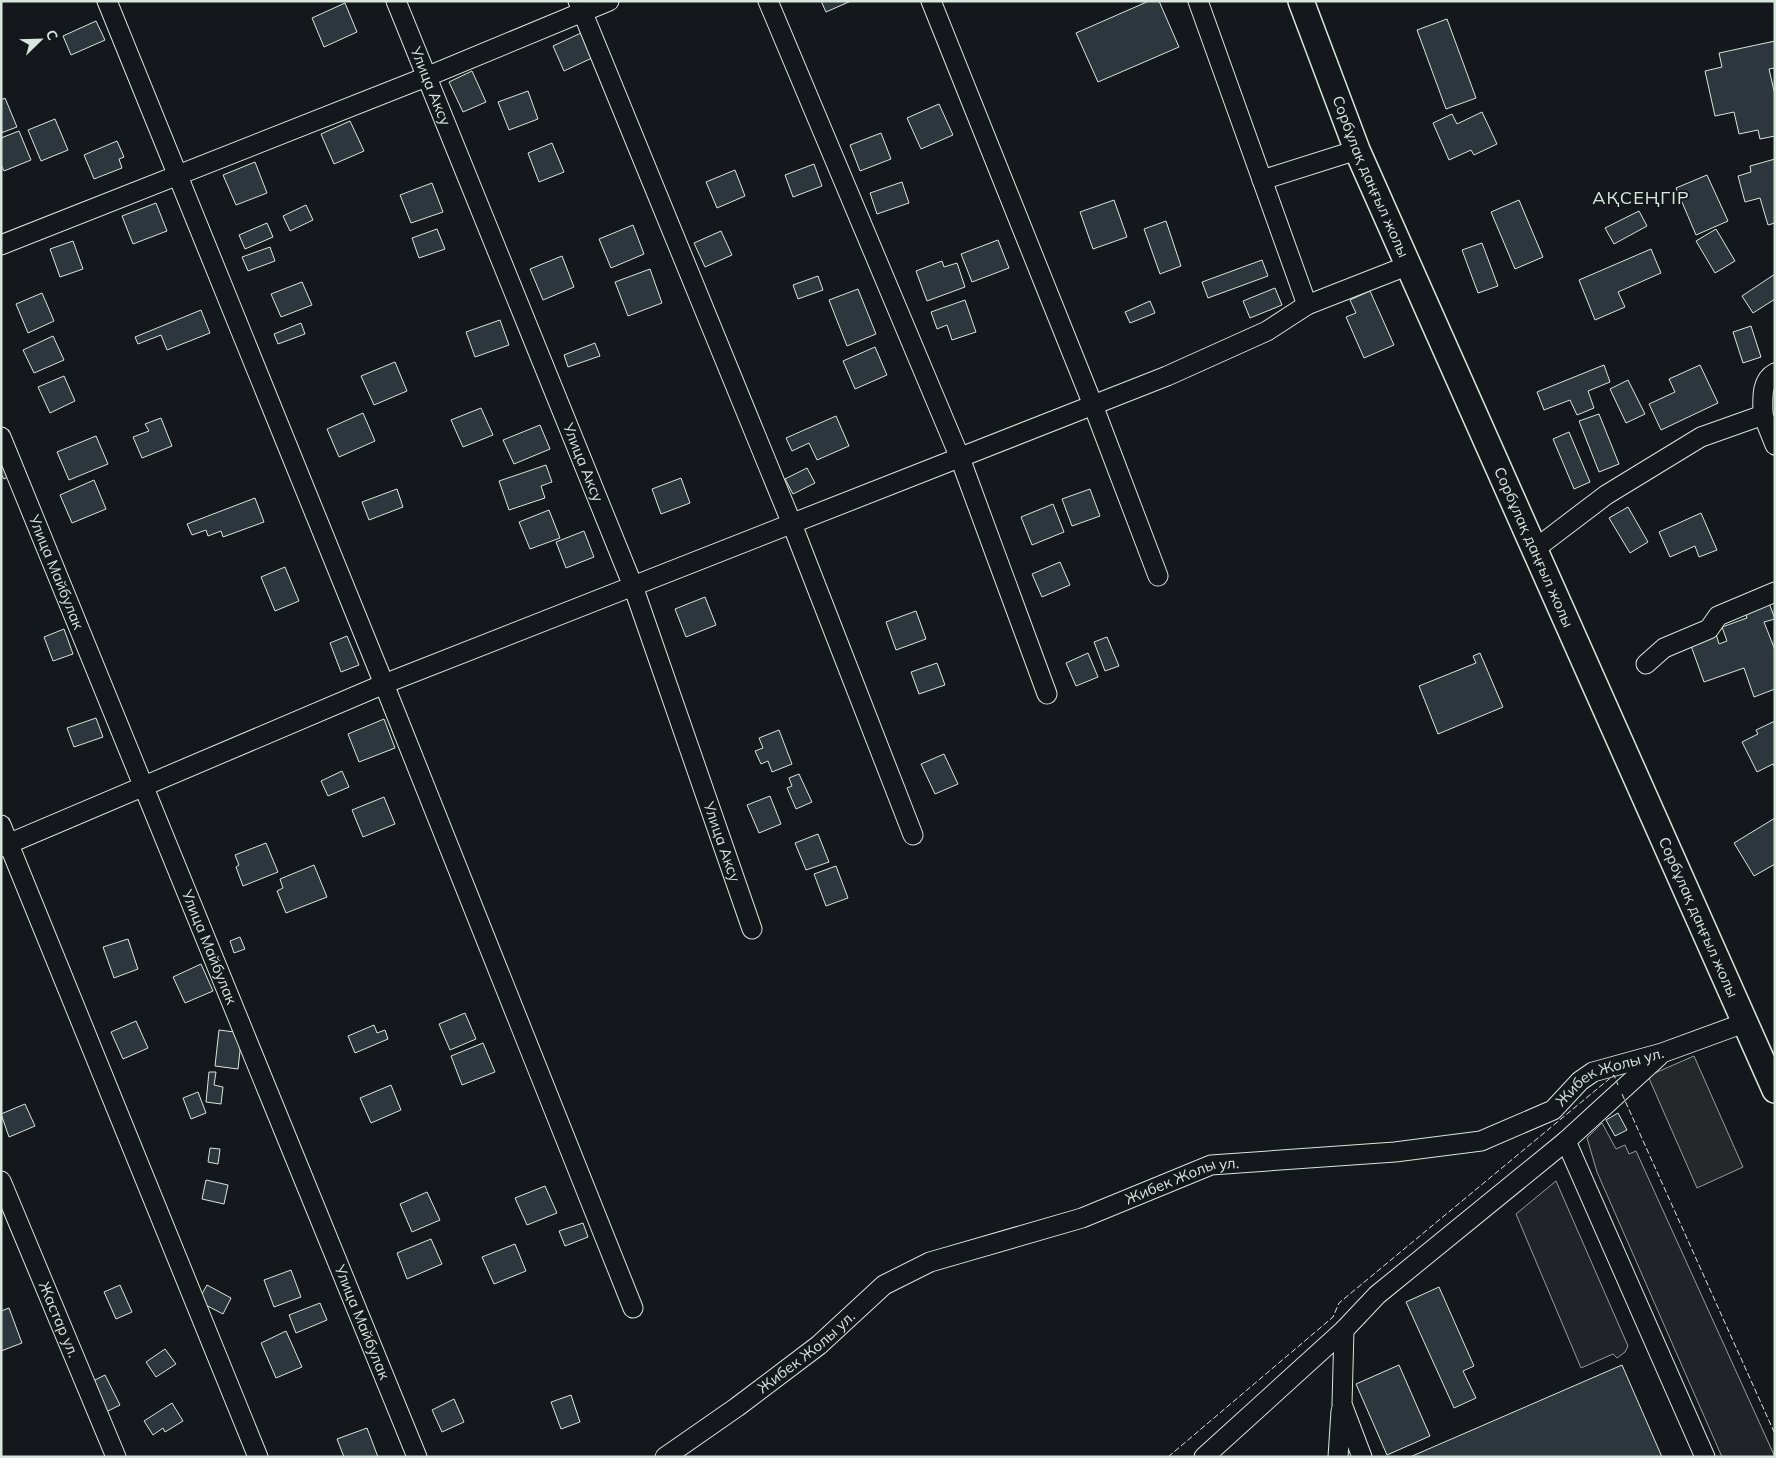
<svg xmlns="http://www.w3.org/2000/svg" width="1776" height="1458" font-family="Mulish,sans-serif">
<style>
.green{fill:#202428;stroke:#939e99}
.parking{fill:#24282b;stroke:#939e99}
.building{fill:#2c363c;stroke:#d8e6dc}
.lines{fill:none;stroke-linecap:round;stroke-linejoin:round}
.minor-casing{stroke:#d8e6dc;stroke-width:21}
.major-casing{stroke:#d8e6dc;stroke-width:28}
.minor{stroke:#14181c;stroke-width:19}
.major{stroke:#14181c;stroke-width:25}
.fence{stroke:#d8e6dc;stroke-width:1;stroke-dasharray:6 2.5;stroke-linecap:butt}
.labels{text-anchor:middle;stroke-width:4;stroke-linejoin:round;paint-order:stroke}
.street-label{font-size:15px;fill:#d8e6dc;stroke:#14181c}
.quarter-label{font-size:18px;letter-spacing:1px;fill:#d8e6dc;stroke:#14181c}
</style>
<rect width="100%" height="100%" fill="#14181c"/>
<!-- green -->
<g class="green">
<polygon points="1602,1123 1616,1149 1625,1145 1629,1154 1636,1151 1775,1457 1722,1457 1597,1172 1587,1138"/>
<polygon points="1556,1181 1628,1346 1625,1352 1617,1358 1613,1354 1581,1368 1516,1214"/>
</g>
<!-- parking -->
<polygon class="parking" points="1694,1056 1743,1167 1697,1188 1648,1076"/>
<!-- building -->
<g class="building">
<polygon points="821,1 851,1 826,12"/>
<polygon points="1149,1 1159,1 1179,47 1098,82 1076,33"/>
<polygon points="345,3 357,32 324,47 312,18"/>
<polygon points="1447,19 1476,98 1446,109 1417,30"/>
<polygon points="96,21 105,40 71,55 63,36"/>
<polygon points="581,33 592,58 564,71 553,46"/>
<polygon points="1775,41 1775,68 1769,69 1775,95 1775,136 1760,139 1758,130 1739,134 1734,112 1715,116 1705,71 1722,67 1719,53"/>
<polygon points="472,71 486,102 463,112 449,82"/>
<polygon points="528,91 538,119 509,130 498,102"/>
<polygon points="5,98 17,127 1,133 1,100"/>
<polygon points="939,104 953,135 921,149 907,118"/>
<polygon points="1482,112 1497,144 1474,155 1471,150 1449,160 1433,123 1452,114 1457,124"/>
<polygon points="55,119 68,150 41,161 28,130"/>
<polygon points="350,121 364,151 334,164 321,134"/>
<polygon points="19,131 31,160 4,171 1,165 1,138"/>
<polygon points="881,133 891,159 860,171 850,145"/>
<polygon points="117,141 124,157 119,159 122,168 94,179 84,155"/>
<polygon points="552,143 564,172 539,182 528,153"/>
<polygon points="1775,159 1775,223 1768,225 1760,198 1745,202 1738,176 1751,172 1750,166"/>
<polygon points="255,162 267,193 236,205 223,175"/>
<polygon points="814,164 822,186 793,197 785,175"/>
<polygon points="735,170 745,196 717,208 706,182"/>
<polygon points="1707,175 1728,221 1696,235 1676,188"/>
<polygon points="902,182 909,203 877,214 870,193"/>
<polygon points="432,183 443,212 411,223 400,195"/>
<polygon points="1114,200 1127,237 1093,249 1080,212"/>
<polygon points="1519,200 1543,257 1515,269 1491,212"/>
<polygon points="156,203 167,231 133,244 122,216"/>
<polygon points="306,205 313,220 290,231 283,216"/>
<polygon points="1639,211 1647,226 1614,244 1605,228"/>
<polygon points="1166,221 1181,266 1160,274 1144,229"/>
<polygon points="267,223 273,237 245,249 239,235"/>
<polygon points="633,225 644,254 611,268 599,239"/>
<polygon points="437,229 445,249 419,258 412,238"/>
<polygon points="1716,229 1735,261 1715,273 1696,241"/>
<polygon points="721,231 732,255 705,267 694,243"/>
<polygon points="998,240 1009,268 972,282 961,254"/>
<polygon points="73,241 83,269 60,277 50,249"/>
<polygon points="1482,243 1498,286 1478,293 1462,250"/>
<polygon points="270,247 275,261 248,271 242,257"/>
<polygon points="1651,249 1661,273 1618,292 1625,307 1595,320 1579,280"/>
<polygon points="562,256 574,287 543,300 530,269"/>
<polygon points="1262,260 1268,276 1208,298 1202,282"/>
<polygon points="942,261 944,267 957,263 965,287 927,301 916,271"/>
<polygon points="650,269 662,303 628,316 615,282"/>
<polygon points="1775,274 1775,299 1753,313 1742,296"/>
<polygon points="818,276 823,290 798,299 793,285"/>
<polygon points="302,282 312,305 281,317 271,294"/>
<polygon points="1275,288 1282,305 1250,318 1243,301"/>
<polygon points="858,289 876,334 847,346 829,300"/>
<polygon points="1370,291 1394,345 1364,358 1346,317 1356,313 1350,300"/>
<polygon points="42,293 54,321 28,333 16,304"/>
<polygon points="965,300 976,332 952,340 947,325 937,329 931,312"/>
<polygon points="1150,301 1155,313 1130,323 1125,312"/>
<polygon points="201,310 210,333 167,350 161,335 138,344 135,337"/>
<polygon points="500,320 509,345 475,357 466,332"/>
<polygon points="301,323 305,334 278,344 274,334"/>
<polygon points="1751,326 1761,357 1743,363 1733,332"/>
<polygon points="53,336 64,360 34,373 23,350"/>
<polygon points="595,343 600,356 568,367 564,355"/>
<polygon points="875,347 887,375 855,389 843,361"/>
<polygon points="395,362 407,391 374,405 361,376"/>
<polygon points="1604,365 1610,382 1588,391 1594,408 1577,415 1570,400 1544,410 1537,392"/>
<polygon points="1700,365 1718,403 1661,430 1649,404 1675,392 1669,379"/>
<polygon points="64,376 75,401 50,413 38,387"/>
<polygon points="1628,380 1645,414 1626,423 1610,389"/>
<polygon points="481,408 493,435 463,447 451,420"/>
<polygon points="363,413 375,441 339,457 327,429"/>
<polygon points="1599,414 1619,464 1599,472 1579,421"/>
<polygon points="836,416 849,446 817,460 809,443 792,451 786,438"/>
<polygon points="161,418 172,446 142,458 133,437 149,431 145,424"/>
<polygon points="540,425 550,449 514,464 503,440"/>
<polygon points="1569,432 1590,482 1574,489 1553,439"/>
<polygon points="96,436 108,464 69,480 57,452"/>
<polygon points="1,454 12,475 4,479 1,474"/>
<polygon points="546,465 552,482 541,486 545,498 509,510 499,481"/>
<polygon points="807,468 815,483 793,494 785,479"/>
<polygon points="681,478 690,503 661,514 652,489"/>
<polygon points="94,480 106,509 72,523 60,495"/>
<polygon points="397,489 403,507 369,520 362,502"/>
<polygon points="1090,489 1100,516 1072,526 1062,499"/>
<polygon points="255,498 264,522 223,537 221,531 208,536 206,530 192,535 187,524"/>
<polygon points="1053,504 1064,532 1032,545 1021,517"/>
<polygon points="1628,507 1648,542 1630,553 1609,518"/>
<polygon points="549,510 560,538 530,549 519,522"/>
<polygon points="1701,513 1717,550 1699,557 1695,546 1670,557 1659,532"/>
<polygon points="584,531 594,557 566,568 556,542"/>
<polygon points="1060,562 1070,585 1042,597 1032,574"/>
<polygon points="285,567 299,601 275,611 261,577"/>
<polygon points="705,597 716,625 686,637 675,609"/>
<polygon points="1769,603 1775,619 1764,622 1775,650 1775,689 1754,697 1744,668 1704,682 1690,643 1716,634 1719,644 1727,641 1722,627 1747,618 1745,612"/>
<polygon points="916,611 926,639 896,650 886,622"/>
<polygon points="64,629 73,654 53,661 44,637"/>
<polygon points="347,636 359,665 341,672 330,643"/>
<polygon points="1107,637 1119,666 1105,671 1094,642"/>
<polygon points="1088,653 1098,677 1076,686 1066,663"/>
<polygon points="1480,653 1503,707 1438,734 1419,686 1476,663 1473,656"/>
<polygon points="937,663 945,685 919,694 911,672"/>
<polygon points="96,718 103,737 74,747 67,728"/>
<polygon points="384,719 395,748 359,762 348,734"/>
<polygon points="1775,721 1775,768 1773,764 1757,772 1742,742 1758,734 1756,730"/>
<polygon points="779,730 792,764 772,772 768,761 761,764 755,751 763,748 759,738"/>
<polygon points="944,754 958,784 935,794 921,764"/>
<polygon points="342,771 349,787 328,796 321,781"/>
<polygon points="799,774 812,802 796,809 787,788 792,786 789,778"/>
<polygon points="770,796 781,824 759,833 747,805"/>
<polygon points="384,797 395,824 363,837 352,810"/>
<polygon points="1775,818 1775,864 1754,876 1734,843"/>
<polygon points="818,834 829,862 806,870 795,843"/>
<polygon points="266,843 278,872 243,886 236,867 239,865 235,855"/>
<polygon points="314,865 327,897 286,913 277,891 283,888 280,879"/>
<polygon points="836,866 848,898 826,906 814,874"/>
<polygon points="240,937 245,949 234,953 230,941"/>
<polygon points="128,939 138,969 114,978 103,947"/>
<polygon points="201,964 213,991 185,1003 173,977"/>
<polygon points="465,1013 476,1039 450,1050 439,1024"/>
<polygon points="136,1021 148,1048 123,1059 111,1032"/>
<polygon points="374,1025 377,1033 385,1030 388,1039 355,1053 348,1036"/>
<polygon points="219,1030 242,1033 238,1069 215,1066"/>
<polygon points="483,1043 495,1072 462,1085 451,1056"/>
<polygon points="209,1072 216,1072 214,1085 223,1087 221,1104 206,1102"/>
<polygon points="391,1085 401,1110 371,1123 360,1098"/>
<polygon points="198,1092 206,1113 191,1119 183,1098"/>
<polygon points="25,1104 35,1126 9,1137 1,1114"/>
<polygon points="1618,1113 1627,1130 1615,1136 1606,1120"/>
<polygon points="210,1148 220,1149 218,1164 208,1162"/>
<polygon points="206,1180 228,1185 224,1204 202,1199"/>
<polygon points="545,1186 557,1213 527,1225 515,1198"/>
<polygon points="427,1192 440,1220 412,1232 400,1204"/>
<polygon points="583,1223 588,1237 565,1246 559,1231"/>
<polygon points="431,1239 442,1264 407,1279 397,1253"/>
<polygon points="515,1244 526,1271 494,1284 482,1257"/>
<polygon points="291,1270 301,1297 274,1307 264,1280"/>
<polygon points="120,1285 132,1312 116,1319 104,1292"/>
<polygon points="207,1285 231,1298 223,1314 198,1301"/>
<polygon points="1439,1287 1474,1366 1463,1371 1476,1398 1454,1408 1406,1302"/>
<polygon points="320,1303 327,1320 296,1333 289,1315"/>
<polygon points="9,1308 22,1343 1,1351 1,1357 1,1311"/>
<polygon points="286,1331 302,1367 276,1378 261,1343"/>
<polygon points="165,1349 176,1364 156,1377 146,1362"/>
<polygon points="1399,1365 1430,1436 1387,1455 1356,1384"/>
<polygon points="1622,1365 1662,1457 1410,1457"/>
<polygon points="105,1375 120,1405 102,1414 87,1384"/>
<polygon points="571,1395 580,1422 561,1429 551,1402"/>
<polygon points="454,1399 464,1422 442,1432 432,1410"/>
<polygon points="172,1403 183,1421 165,1432 163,1428 153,1435 144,1421"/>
<polygon points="367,1428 378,1457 344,1457 337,1439"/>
</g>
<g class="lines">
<!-- minor casing -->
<g class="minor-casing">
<g id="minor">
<polyline points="107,1 384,684 633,1308"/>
<path id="s1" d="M 396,1 L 633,586 L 752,929"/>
<polyline points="578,1 792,524 913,835"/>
<polyline points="768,1 960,458 1047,694"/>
<polyline points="931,1 1093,405 1158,576"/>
<polyline points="1198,1 1307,305"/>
<polyline points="1262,180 1357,150"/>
<polyline points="1,245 426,77 609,1"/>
<path d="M 1763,415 C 1763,401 1760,381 1775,373"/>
<path id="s2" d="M 1,437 L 417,1457"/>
<polyline points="1535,549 1606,495 1701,437 1763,415 1775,445"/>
<polyline points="1646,664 1664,648 1709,629 1718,616 1775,592"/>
<polyline points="1,825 258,1457"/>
<polyline points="1,847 384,684 1167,376 1267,331 1307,305 1409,265"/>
<polyline points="1566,1141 1659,1056"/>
<path id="s3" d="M 1,1181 L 116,1457"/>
<path id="s4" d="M 665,1457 L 737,1407 L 819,1345 L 884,1285 L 930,1262 L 1082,1218 L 1211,1165 L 1395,1152 L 1481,1141 L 1553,1110 L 1580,1081 L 1593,1072 L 1662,1053 L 1744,1023"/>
<polyline points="1204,1457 1344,1330"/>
<polyline points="1338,1457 1341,1411"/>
<polyline points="1362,1457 1342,1404 1344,1330 1377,1295 1566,1141 1705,1457"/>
</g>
</g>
<!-- major casing -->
<g class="major-casing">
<g id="major">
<path id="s5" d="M 1301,1 L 1357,150 L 1775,1090"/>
</g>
</g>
<!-- minor -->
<use href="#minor" class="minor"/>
<!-- major -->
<use href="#major" class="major"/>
<!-- fence -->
<g class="fence">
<polyline points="1622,1094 1775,1434"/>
<polyline points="1168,1457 1333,1317 1339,1303 1614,1075 1618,1085"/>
</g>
</g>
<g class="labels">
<!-- street labels -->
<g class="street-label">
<text dy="5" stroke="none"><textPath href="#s1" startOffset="92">Улица Аксу</textPath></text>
<text dy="5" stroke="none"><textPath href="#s5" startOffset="189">Сорбұлақ даңғыл жолы</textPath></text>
<text dy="5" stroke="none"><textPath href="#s1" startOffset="498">Улица Аксу</textPath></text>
<text dy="5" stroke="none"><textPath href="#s5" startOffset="594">Сорбұлақ даңғыл жолы</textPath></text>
<text dy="5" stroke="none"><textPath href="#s2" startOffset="146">Улица Майбулак</textPath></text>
<text dy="5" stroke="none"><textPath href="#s1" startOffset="902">Улица Аксу</textPath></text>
<text dy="5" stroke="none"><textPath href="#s5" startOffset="999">Сорбұлақ даңғыл жолы</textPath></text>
<text dy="5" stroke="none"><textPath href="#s2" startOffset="551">Улица Майбулак</textPath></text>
<text dy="5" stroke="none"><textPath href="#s4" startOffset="1046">Жибек Жолы ул.</textPath></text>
<text dy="5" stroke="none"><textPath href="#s4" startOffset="596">Жибек Жолы ул.</textPath></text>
<text dy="5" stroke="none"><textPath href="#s3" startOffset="150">Жастар ул.</textPath></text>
<text dy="5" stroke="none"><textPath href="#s2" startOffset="956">Улица Майбулак</textPath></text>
<text dy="5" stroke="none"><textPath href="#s4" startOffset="176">Жибек Жолы ул.</textPath></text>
</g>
<!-- quarter labels -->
<g class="quarter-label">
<text x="1641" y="204">АҚСЕҢГІР</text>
</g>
</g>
<!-- border -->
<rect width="1776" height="1458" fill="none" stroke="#d8e6dc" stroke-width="5"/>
<!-- north arrow -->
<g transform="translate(40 40) rotate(67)" stroke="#14181c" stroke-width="4" paint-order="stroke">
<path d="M0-4L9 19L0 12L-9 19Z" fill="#d8e6dc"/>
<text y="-8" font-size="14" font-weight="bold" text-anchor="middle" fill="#d8e6dc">С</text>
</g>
</svg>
